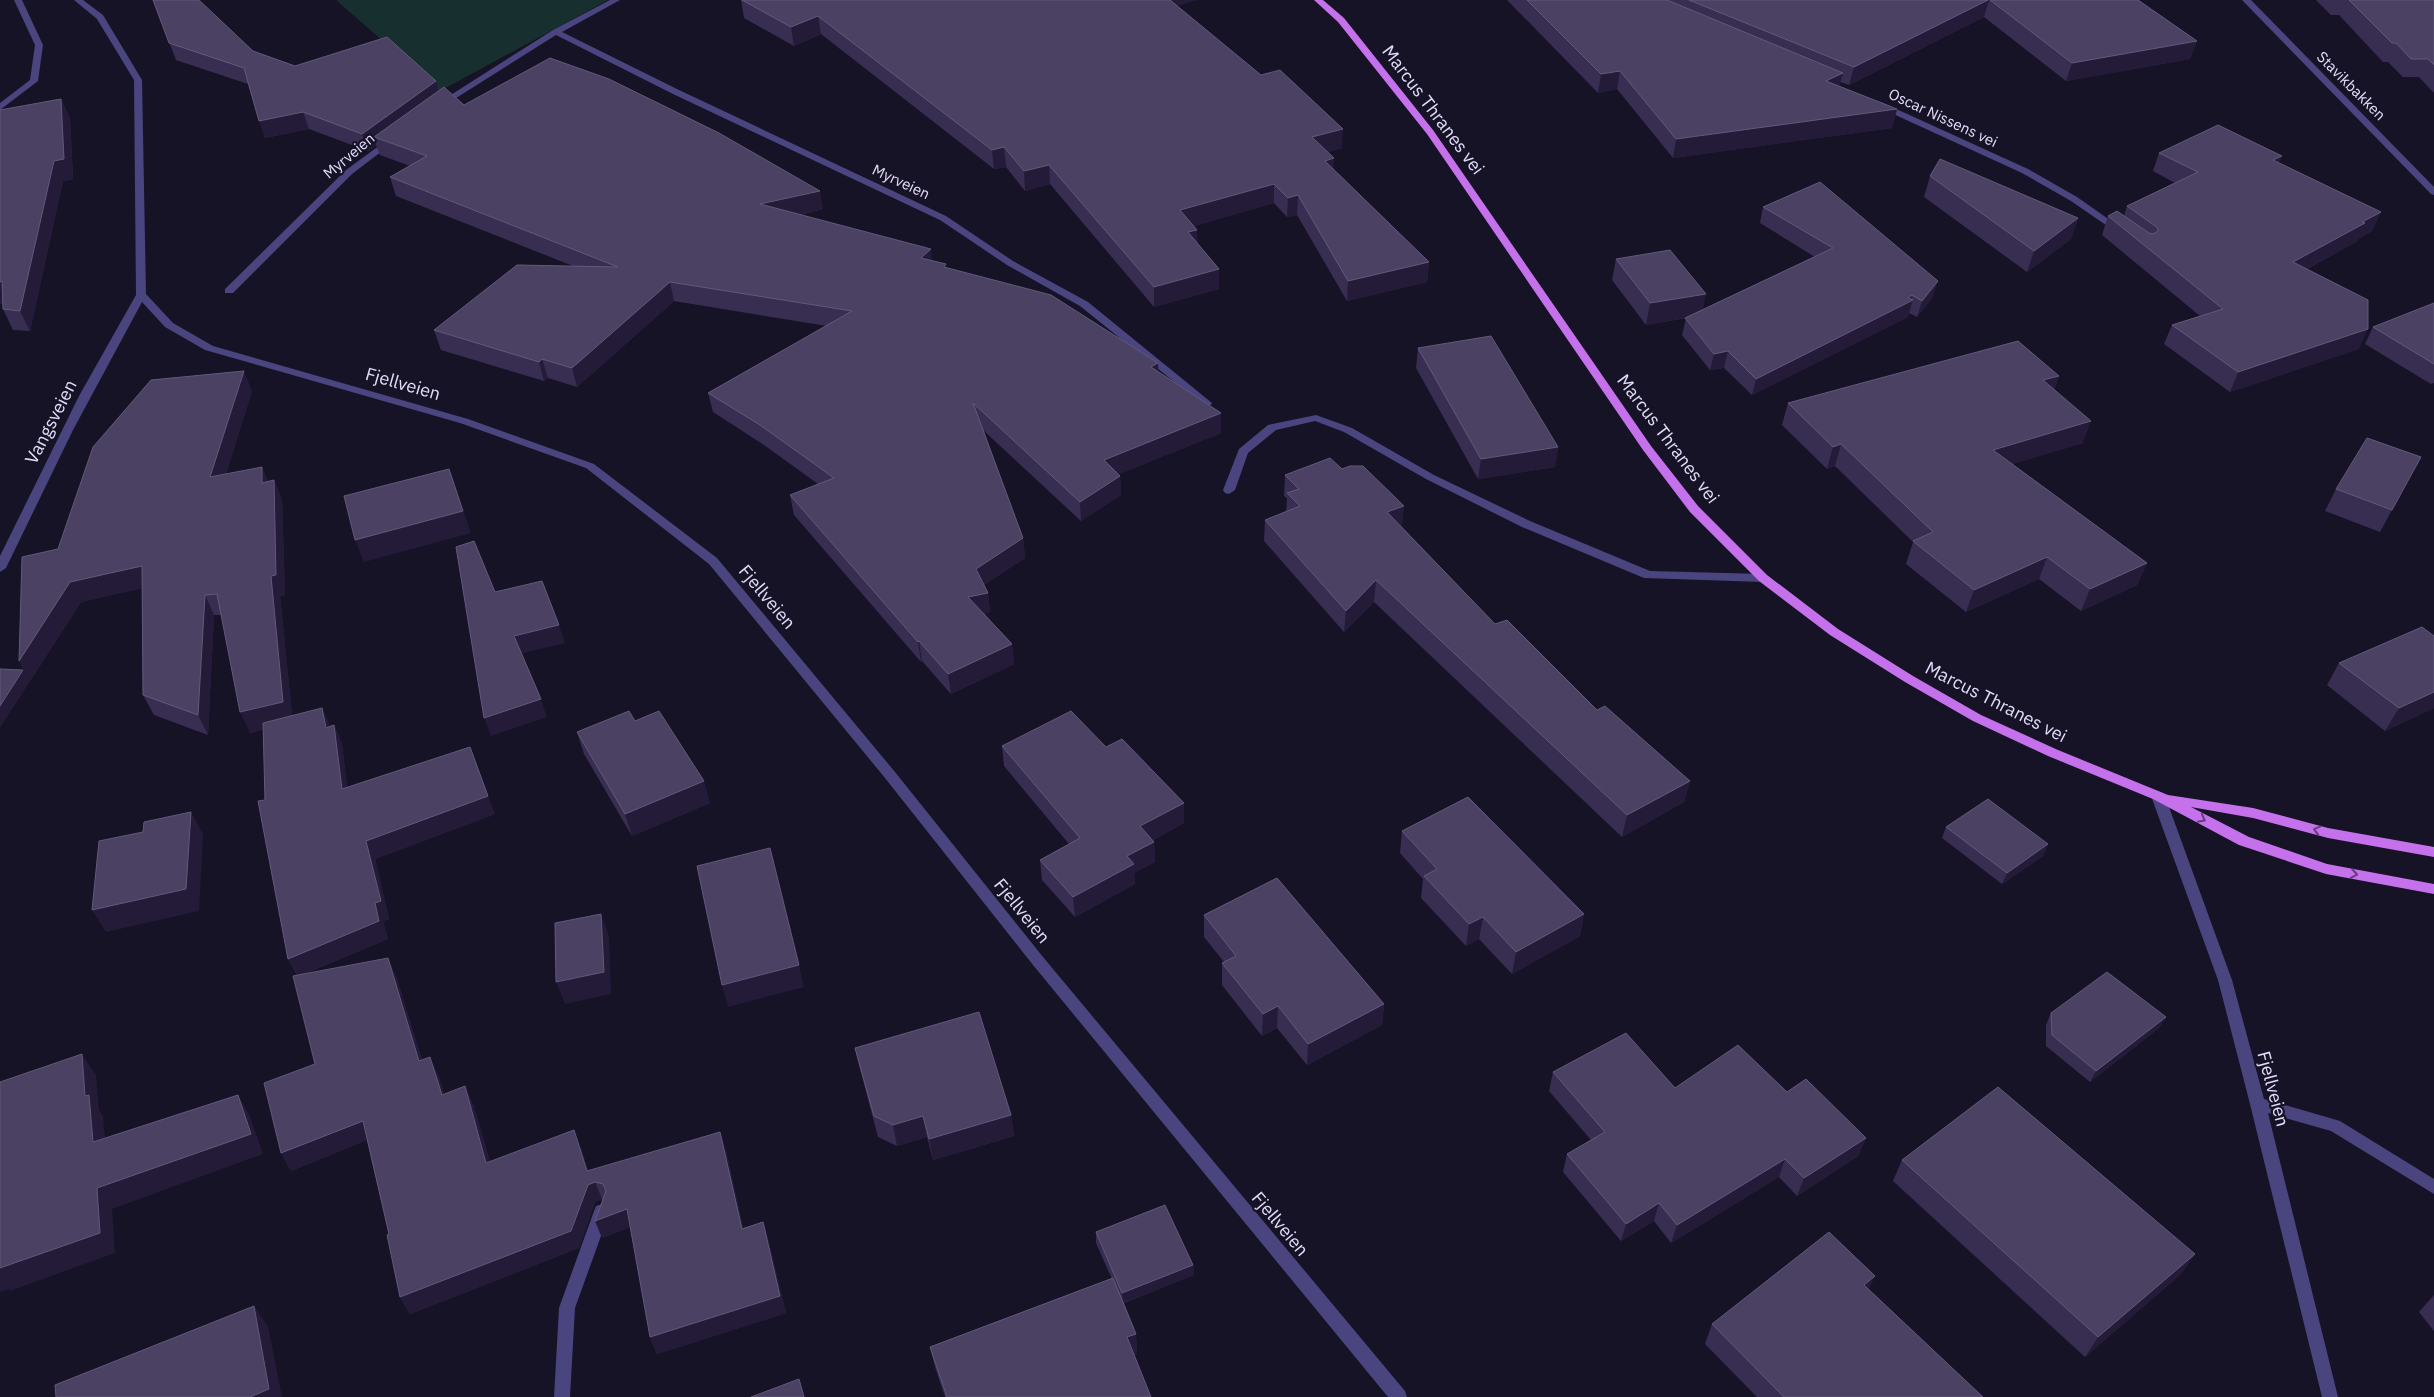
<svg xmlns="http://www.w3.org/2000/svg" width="2434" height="1397" font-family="'IBM Plex Sans',sans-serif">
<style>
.green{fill:#172f2f}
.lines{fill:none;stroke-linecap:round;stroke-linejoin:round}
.minor{fill:#4a447f;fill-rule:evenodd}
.major{fill:#c671ec;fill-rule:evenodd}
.wall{fill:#382e51}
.shaded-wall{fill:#231b38}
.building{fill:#4a4163;stroke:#62597b}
.oneway{stroke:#663d7f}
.labels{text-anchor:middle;stroke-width:4.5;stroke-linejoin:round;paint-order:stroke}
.far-street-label{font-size:15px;fill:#e2dcfa;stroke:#171326}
.street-label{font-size:18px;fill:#e2dcfa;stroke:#171326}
</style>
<rect width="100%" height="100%" fill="#171326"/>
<!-- green -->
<polygon class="green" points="336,0 608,0 440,91"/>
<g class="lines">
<!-- minor -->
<g class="minor">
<polygon points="14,0 22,0 43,45 38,81 0,110 0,103 30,80 35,45"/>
<polygon points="74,0 83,0 103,15 142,80 146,294 173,323 213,346 468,419 594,464 717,558 895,772 1043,957 1405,1391 1407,1397 1388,1397 1033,965 885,778 709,564 586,468 460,423 205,350 165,327 142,302 73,430 6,568 0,572 0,556 79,396 136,295 134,80 97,19"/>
<polygon points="610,0 620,0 562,32 679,90 946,216 1013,261 1088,302 1212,403 1211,405 1203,405 1080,306 1007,265 940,220 673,94 556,35 442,107 435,105 553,30"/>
<polygon points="2242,0 2251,0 2434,187 2434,195 2431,194"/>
<polygon points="1881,102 2028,169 2077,197 2124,230 2119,233 2116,232 2071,201 2022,173 1878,107 1877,105"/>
<polygon points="391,137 395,140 394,142 352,174 233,293 225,293 225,289 346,170"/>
<polygon points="1316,415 1352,428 1434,475 1530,521 1650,571 1763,574 1769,578 1763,582 1644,578 1522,527 1426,479 1344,432 1315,421 1276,430 1248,453 1235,490 1229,494 1225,493 1223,490 1239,449 1268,425"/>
<polygon points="2158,791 2163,793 2165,796 2232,980 2264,1099 2340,1121 2434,1179 2434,1194 2331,1131 2268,1113 2338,1397 2322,1397 2250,1104 2218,980 2151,796 2153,793"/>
<polygon points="602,1204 608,1206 610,1211 575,1308 570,1397 554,1397 559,1308 594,1211 596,1206"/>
</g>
<!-- major -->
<polygon class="major" points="1314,0 1323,0 1344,18 1433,130 1651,446 1698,506 1767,575 1838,629 1913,676 1981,715 2058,750 2168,795 2253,808 2328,828 2434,847 2434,857 2328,838 2253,818 2191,807 2249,837 2327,864 2434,884 2434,894 2326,874 2239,845 2153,799 2048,756 1973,721 1905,682 1830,635 1759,581 1690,512 1643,450 1427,134 1338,22"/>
</g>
<!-- wall -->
<g class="wall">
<polygon points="153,0 253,51 295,66 436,81 439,90 464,105 823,209 800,215 932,261 947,268 1158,363 1158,372 1221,413 1221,433 1119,474 1120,476 1121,495 1081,521 983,430 1023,538 1025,558 984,585 988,593 990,612 984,614 1012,644 1014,664 951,694 922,661 921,662 794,515 790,495 818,484 764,445 713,412 708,393 827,326 674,301 577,387 548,378 544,381 441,350 434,330 573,266 396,196 390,177 410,166 380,155 376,145 368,151 309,129 265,138 248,84 176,60"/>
<polygon points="741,0 1177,6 1342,148 1327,152 1333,169 1429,262 1427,282 1347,301 1297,215 1287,217 1274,203 1194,226 1198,244 1219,269 1219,289 1154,307 1050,184 1025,191 1006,167 994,169 821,34 794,46 744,18"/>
<polygon points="1507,0 2138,0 2197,41 2190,59 2066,81 1984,17 1849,85 1840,82 1839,86 1897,109 1892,128 1673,158 1617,89 1598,93"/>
<polygon points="2316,0 2434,0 2434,93 2419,77 2403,77 2388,62 2383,62 2339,15 2331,15"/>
<polygon points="61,99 70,118 73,179 63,181 30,331 13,330 3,309 3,304 0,304 0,110"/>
<polygon points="2159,153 2279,163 2381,212 2372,231 2358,239 2356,242 2307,269 2359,349 2230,392 2164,344 2172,325 2200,316 2102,235 2108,216 2124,216 2127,206 2175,183 2153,171"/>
<polygon points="1930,176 2078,218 2071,239 2027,272 1924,197"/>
<polygon points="1763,207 1933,297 1917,317 1909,313 1908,317 1752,395 1724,368 1710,370 1682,335 1686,318 1646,325 1612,280 1616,259 1703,310 1815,257 1760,223"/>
<polygon points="2434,303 2434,383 2431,384 2365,344 2373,327"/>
<polygon points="1418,348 1558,447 1555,467 1478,479 1416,368"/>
<polygon points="2059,376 2054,390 2083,443 2012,464 2147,563 2137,585 2081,611 2039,579 1966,612 1906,564 1913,542 1835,466 1827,469 1782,425 1788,403"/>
<polygon points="252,391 226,474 268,481 274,480 282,500 285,595 280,596 292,716 322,708 330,726 334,725 342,744 347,788 495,814 375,859 389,919 383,921 388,939 304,974 396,976 422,1060 438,1075 444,1094 473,1104 490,1162 581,1148 588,1171 726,1150 743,1228 763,1222 768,1239 786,1313 657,1354 650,1337 630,1227 602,1238 602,1199 595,1202 579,1248 410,1314 400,1297 389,1234 367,1140 291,1171 281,1153 315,1064 297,975 288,959 265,800 263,729 250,733 221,615 214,615 208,735 154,715 143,695 142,588 81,602 30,681 19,661 58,549"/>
<polygon points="2421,457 2380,532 2325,511 2336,489"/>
<polygon points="1285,475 1402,527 1495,624 1597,710 1690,781 1684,802 1622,837 1374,602 1344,632 1264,541 1265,520 1286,512 1287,498 1284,496"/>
<polygon points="2434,636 2434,708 2385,731 2327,685 2339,663"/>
<polygon points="635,721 710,803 632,836 584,754 577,732"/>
<polygon points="1002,746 1106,747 1184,803 1184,823 1153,840 1154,842 1155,862 1134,873 1135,884 1075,917 1042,880 1040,860 1069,844 1004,766"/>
<polygon points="1946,827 2048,844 2043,856 2002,884 1942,838"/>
<polygon points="1402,831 1584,914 1580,936 1512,974 1479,939 1466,946 1421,898 1423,879 1400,853"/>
<polygon points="1204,915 1384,1004 1382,1025 1307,1065 1277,1028 1262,1036 1222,985 1222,963 1224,962 1204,937"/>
<polygon points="2051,1013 2166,1017 2159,1028 2090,1082 2046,1046 2046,1025"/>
<polygon points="855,1048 1011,1115 1014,1136 933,1160 927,1137 897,1146 878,1137 860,1069"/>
<polygon points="1553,1072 1675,1088 1787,1092 1866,1138 1858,1156 1797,1196 1779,1177 1671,1243 1654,1221 1621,1241 1563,1172 1567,1154 1591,1140 1549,1091"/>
<polygon points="1902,1160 2195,1254 2181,1274 2085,1357 1893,1181"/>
<polygon points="1096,1232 1193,1265 1194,1275 1124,1303 1136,1334 1137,1354 1134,1355 1151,1397 945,1397 935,1367 930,1347 1112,1279 1096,1243"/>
<polygon points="1869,1290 1983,1397 1757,1397 1705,1344 1712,1324"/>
<polygon points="2434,1295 2434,1331 2419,1312"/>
</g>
<!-- shaded-wall -->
<g class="shaded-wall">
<polygon points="1161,0 1198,0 1161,11"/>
<polygon points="1988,0 1989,0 1984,17 1849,85 1854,67"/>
<polygon points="818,16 821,34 794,46 791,27"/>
<polygon points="2197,41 2190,59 2066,81 2072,63"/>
<polygon points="1620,71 1617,89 1598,93 1601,74"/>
<polygon points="1843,73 1838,91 1826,81"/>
<polygon points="436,81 441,98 374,137 376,145 368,151 362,134"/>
<polygon points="61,99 70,118 73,179 63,181 30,331 20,311"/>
<polygon points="1897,109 1892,128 1673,158 1676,139"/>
<polygon points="303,112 309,129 265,138 259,121"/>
<polygon points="1343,129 1342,148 1311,156 1312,137"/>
<polygon points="1004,147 1006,167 994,169 992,150"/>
<polygon points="2282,156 2274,174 2273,160"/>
<polygon points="1334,158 1333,178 1325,161"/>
<polygon points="1049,165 1050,184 1025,191 1024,171"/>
<polygon points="1274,184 1274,203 1180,230 1180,210"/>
<polygon points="820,191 823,209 764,223 760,204"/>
<polygon points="1298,195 1297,215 1287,217 1288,198"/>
<polygon points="2381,212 2372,231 2358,239 2356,242 2284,281 2293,262"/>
<polygon points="2078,218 2071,239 2027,272 2034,251"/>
<polygon points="1197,230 1198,249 1188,232"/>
<polygon points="931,249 933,268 921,258"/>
<polygon points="1429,262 1427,282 1347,301 1348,281"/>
<polygon points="1219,269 1219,289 1154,307 1154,287"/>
<polygon points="2,281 12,302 0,304 0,282"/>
<polygon points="1938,281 1933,297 1917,317 1922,301"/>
<polygon points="670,282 674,301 577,387 572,368"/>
<polygon points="1706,294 1702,315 1646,325 1650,303"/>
<polygon points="1912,295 1910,301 1913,300 1908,317 1752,395 1756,379"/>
<polygon points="2368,329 2359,349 2230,392 2238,372"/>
<polygon points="1728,351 1724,368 1710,370 1714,354"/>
<polygon points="542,359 548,378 544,381 539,362"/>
<polygon points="1158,363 1159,382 1151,367"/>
<polygon points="244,371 252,391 219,497 210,477"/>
<polygon points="2059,376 2051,398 2043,380"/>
<polygon points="1221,413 1221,433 1105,480 1104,460"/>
<polygon points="2091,421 2083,443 1985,472 1993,450"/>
<polygon points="1841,444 1835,466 1827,469 1833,447"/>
<polygon points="1558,447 1555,467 1478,479 1481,459"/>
<polygon points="262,467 271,487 262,483"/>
<polygon points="449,469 471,533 364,562 355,540"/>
<polygon points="1120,476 1121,495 1081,521 1080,502"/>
<polygon points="274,480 282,500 285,595 280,596 293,722 250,733 240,712 271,576"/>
<polygon points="1404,506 1402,527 1387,512"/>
<polygon points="1023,538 1025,558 978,589 976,569"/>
<polygon points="2047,557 2039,579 1966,612 1974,590"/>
<polygon points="2147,563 2137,585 2081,611 2090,589"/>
<polygon points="142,566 152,586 81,602 30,681 19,661 70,582"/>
<polygon points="1376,580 1374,602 1344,632 1346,611"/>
<polygon points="988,593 990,612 970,617 968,597"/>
<polygon points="205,595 214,615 208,735 198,715"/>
<polygon points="559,625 565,643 520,654 514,636"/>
<polygon points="919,641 922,661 921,662 918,642"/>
<polygon points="1012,644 1014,664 951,694 948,674"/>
<polygon points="23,670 30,681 0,728 0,706"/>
<polygon points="2434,692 2434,708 2385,731 2399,708"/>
<polygon points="541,699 547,717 491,736 484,718"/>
<polygon points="322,708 330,726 326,728"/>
<polygon points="334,725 342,744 350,808 342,789"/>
<polygon points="470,747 495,814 375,859 389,919 383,921 388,939 298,976 288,959 366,841"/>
<polygon points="704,781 710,803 632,836 625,814"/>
<polygon points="1690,781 1684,802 1622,837 1627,815"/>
<polygon points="1184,803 1184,823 1141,846 1140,826"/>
<polygon points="191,812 203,834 199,911 106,932 92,910"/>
<polygon points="1154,842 1155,862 1134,873 1135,884 1075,917 1073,897 1127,856"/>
<polygon points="2048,844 2043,856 2002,884 2007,873"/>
<polygon points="601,914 609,936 611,994 565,1004 556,982"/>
<polygon points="1584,914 1580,936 1512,974 1516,952"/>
<polygon points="1483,917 1479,939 1466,946 1469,924"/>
<polygon points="388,958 396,976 428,1079 419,1061"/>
<polygon points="799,965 804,987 728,1007 722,985"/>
<polygon points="1384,1004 1382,1025 1307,1065 1308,1044"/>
<polygon points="1278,1006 1277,1028 1262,1036 1263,1014"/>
<polygon points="2166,1017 2159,1028 2090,1082 2096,1071"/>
<polygon points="82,1054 96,1075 99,1110 103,1116 107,1162 93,1142 85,1096"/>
<polygon points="430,1057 438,1075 450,1113 442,1095"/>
<polygon points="465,1086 473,1104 495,1180 486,1163"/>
<polygon points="238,1095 250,1116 263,1154 112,1209 115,1253 10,1291 9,1289 0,1292 0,1268 97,1188"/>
<polygon points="1011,1115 1014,1136 933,1160 929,1139"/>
<polygon points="923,1116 927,1137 897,1146 893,1125"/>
<polygon points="363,1121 372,1138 291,1171 281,1153"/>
<polygon points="574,1130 581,1148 592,1183 595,1182 602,1199 595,1202 579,1248 410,1314 400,1297 587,1171"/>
<polygon points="720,1132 726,1150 747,1246 742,1229"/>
<polygon points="1866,1138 1858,1156 1797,1196 1804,1178"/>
<polygon points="1785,1159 1779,1177 1671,1243 1677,1225"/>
<polygon points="1659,1203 1654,1221 1621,1241 1626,1224"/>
<polygon points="627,1209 634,1226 602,1238 595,1221"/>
<polygon points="763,1222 768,1239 786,1313 657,1354 650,1337"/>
<polygon points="2195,1254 2181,1274 2085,1357 2098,1337"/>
<polygon points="1193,1265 1194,1275 1123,1303 1122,1293"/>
<polygon points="1875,1276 1866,1296 1864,1285"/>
<polygon points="254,1306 268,1326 282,1397 250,1397"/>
<polygon points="1136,1334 1137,1354 1128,1357 1127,1337"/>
</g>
<!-- building -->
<g class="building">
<polygon points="153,0 199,0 253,51 295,66 387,37 436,81 362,134 303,112 259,121 244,68 169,43"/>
<polygon points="742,0 1170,0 1261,75 1280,70 1343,129 1312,137 1334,158 1325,161 1429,262 1348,281 1298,195 1288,198 1274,184 1180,210 1197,230 1188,232 1219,269 1154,287 1049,165 1024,171 1004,147 992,150 818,16 791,27"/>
<polygon points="1527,0 1667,0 1843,73 1826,81 1897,109 1676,139 1620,71 1601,74"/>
<polygon points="1689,0 1988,0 1854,67"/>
<polygon points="1990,0 2138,0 2197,41 2072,63"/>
<polygon points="2349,0 2434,0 2434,65 2428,59 2411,59 2396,43 2392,43"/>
<polygon points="550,58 609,79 719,133 820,191 760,204 931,249 921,258 946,264 944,267 1051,295 1158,363 1151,367 1221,413 1104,460 1120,476 1080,502 973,403 1023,538 976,569 988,593 968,597 1012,644 948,674 919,641 918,642 790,495 834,478 760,425 708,393 852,311 670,282 572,368 542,359 539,362 434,330 517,265 618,267 390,177 427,156 374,137 444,87 464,105"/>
<polygon points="61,99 64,159 54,161 20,311 3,309 2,281 0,282 0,110"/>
<polygon points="2218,125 2282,156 2273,160 2381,212 2362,222 2365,223 2293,262 2368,300 2368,329 2238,372 2172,325 2223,309 2108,216 2117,211 2149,233 2153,234 2158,231 2158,228 2127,206 2198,172 2159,153"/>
<polygon points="1940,159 2078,218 2034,251 1930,176"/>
<polygon points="1820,182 1938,281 1922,301 1912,295 1908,298 1913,300 1756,379 1728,351 1714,354 1685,318 1833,248 1763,207"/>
<polygon points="1670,250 1706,294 1650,303 1616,259"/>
<polygon points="2434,303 2434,364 2373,327"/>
<polygon points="1491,336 1558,447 1481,459 1418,348"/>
<polygon points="2018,341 2059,376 2043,380 2091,421 1993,450 2147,563 2090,589 2047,557 1974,590 1913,541 1933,532 1841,444 1833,447 1788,403"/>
<polygon points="244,371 210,477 262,467 262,483 274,480 276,575 271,576 283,702 240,712 217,594 205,595 198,715 143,695 142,566 70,582 19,661 22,557 58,549 93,447 151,380"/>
<polygon points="2367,438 2421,457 2392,510 2336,489"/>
<polygon points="1330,458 1342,469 1350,466 1363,466 1404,506 1387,512 1495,624 1507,620 1597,710 1605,706 1690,781 1627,815 1376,580 1346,611 1265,520 1300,506 1287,493 1299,489 1285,475"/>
<polygon points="449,469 463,511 355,540 344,496"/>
<polygon points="474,541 495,592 542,581 559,625 514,636 541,699 484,718 456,547"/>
<polygon points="2422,627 2434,636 2434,692 2399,708 2339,663"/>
<polygon points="0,669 23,670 0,706"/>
<polygon points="322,708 326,728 334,725 342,789 470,747 488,796 366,841 381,901 375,903 379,921 288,959 258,801 265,800 263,723"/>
<polygon points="629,711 635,721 659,711 704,781 625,814 577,732"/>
<polygon points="1071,711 1106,747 1122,739 1184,803 1140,826 1154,842 1127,856 1134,864 1073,897 1040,860 1080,838 1002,746"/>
<polygon points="1468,797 1584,914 1516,952 1483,917 1469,924 1424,876 1437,869 1402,831"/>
<polygon points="1988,799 2048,844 2007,873 1946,827"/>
<polygon points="191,812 186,889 92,910 99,841 143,832 144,822"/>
<polygon points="770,848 799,965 722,985 697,866"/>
<polygon points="1277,878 1384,1004 1308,1044 1278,1006 1263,1014 1222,963 1236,956 1204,915"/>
<polygon points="601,914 604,972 556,982 555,923"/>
<polygon points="388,958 419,1061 430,1057 442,1095 465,1086 486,1163 574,1130 587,1171 720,1132 742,1229 763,1222 780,1296 650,1337 627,1209 595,1221 606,1191 603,1184 595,1182 588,1185 571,1231 400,1297 387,1235 389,1234 363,1121 281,1153 264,1083 315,1064 293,976"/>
<polygon points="2107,972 2166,1017 2096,1071 2052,1035 2051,1013"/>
<polygon points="979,1012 1011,1115 929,1139 923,1116 893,1125 874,1116 855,1048"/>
<polygon points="1626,1033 1675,1088 1738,1045 1787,1092 1806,1079 1866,1138 1804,1178 1785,1159 1677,1225 1659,1203 1626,1224 1567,1154 1605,1132 1553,1072"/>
<polygon points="82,1054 85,1096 89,1095 93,1142 238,1095 251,1134 97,1188 100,1233 0,1268 0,1082"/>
<polygon points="1998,1087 2195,1254 2098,1337 1902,1160"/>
<polygon points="1165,1205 1193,1265 1122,1293 1096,1232"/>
<polygon points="1829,1232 1875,1276 1864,1285 1983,1397 1784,1397 1712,1324"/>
<polygon points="1113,1278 1136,1334 1127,1337 1151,1397 947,1397 930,1347"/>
<polygon points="254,1306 269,1389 250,1397 56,1397 55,1385"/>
<polygon points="799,1379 804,1397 751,1397"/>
</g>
<!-- one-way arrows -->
<defs><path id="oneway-chevron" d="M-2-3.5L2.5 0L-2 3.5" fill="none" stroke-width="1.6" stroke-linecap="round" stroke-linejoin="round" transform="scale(1.25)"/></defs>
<g class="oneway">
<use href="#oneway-chevron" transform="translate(2202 819) rotate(28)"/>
<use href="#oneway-chevron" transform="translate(2317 830) rotate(-165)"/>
<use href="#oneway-chevron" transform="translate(2354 874) rotate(10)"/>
</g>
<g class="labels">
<!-- far-street labels -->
<g class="far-street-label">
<text transform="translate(2351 86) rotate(45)" y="5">Stavikbakken</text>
<text transform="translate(1943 118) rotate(25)" y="5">Oscar Nissens vei</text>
<text transform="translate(349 156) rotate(-40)" y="5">Myrveien</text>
<text transform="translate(901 182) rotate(25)" y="5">Myrveien</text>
</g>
<!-- street labels -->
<g class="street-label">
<text transform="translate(1433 110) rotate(53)" y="6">Marcus Thranes vei</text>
<text transform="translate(403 384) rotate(16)" y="6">Fjellveien</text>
<text transform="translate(51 422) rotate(-63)" y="6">Vangsveien</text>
<text transform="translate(1668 439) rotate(53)" y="6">Marcus Thranes vei</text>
<text transform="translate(767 597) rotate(50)" y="6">Fjellveien</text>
<text transform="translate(1996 702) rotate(27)" y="6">Marcus Thranes vei</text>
<text transform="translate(1022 911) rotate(51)" y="6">Fjellveien</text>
<text transform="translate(2273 1089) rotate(75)" y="6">Fjellveien</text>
<text transform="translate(1280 1224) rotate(50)" y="6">Fjellveien</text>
</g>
</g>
</svg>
